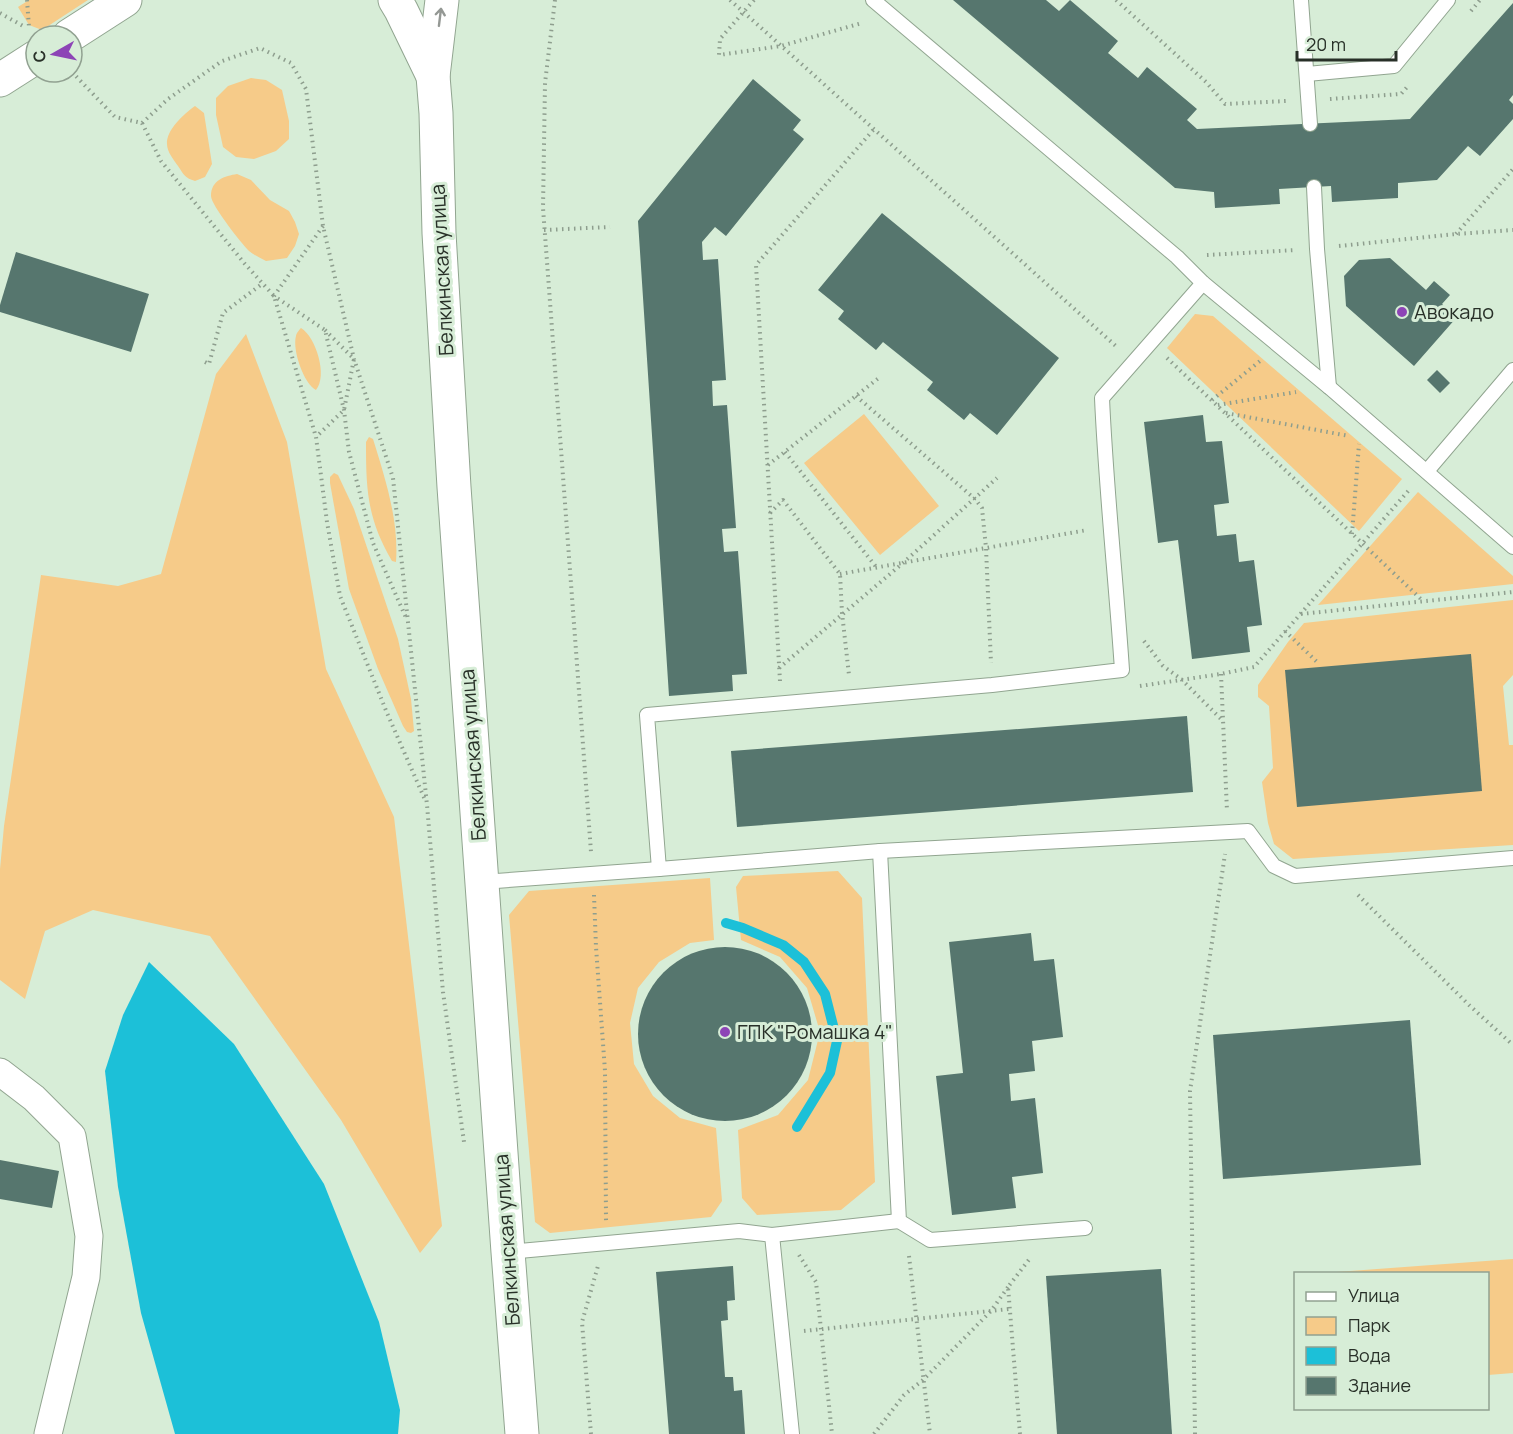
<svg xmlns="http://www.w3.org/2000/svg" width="1513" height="1434" font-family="Manrope,sans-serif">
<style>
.green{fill:#f6cb89}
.water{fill:#1cc0d8}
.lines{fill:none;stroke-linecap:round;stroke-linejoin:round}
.stream{stroke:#1cc0d8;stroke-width:10}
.building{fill:#56766e}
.service-casing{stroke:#91a590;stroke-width:16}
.minor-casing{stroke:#91a590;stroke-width:29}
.tertiary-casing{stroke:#91a590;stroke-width:35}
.path{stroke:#8e9e8e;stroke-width:4;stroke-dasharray:1.5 4.5;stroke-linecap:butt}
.service{stroke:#fff;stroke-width:14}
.minor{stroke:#fff;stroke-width:27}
.tertiary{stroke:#fff;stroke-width:33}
.oneway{stroke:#949894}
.poi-dot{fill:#8d44b6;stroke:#d7edd7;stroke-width:2}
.labels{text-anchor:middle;stroke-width:6;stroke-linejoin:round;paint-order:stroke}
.street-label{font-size:20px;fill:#283028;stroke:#d7edd7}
.poi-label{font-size:20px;fill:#283028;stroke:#d7edd7;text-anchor:start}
</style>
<rect width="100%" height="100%" fill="#d7edd7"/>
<!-- green -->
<g class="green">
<polygon points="29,0 88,0 42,30 29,25 18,7"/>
<polygon points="251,78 266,80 282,90 289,121 289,139 276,151 254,159 236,157 223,147 216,115 216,98 228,86"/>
<path d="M 195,106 L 204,113 L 212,164 L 205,177 L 195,181 C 185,178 184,175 178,166 C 174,160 167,152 167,144 C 166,130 184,114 195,106 Z"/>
<path d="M 237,174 L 251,180 L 270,200 L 289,211 L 295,222 L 299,234 L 295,246 L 287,258 L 266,261 C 260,258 254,255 249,251 C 242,244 211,205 211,196 C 211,180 225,176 237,174 Z"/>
<polygon points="1195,314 1213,316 1402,479 1359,531 1167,348"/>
<path d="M 301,328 C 316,337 328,376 316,390 C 304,384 292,350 296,336 C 296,334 299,330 301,328 Z"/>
<polygon points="246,334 287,442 326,669 394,817 442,1226 420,1253 341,1120 210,936 93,910 45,931 25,999 0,980 0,869 4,826 41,575 118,586 161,574 216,374"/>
<polygon points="864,414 939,506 880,555 804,463"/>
<path d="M 369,437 L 373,439 C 385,478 399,520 396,562 L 392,561 C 367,518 366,490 366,442 Z"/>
<polygon points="334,473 338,475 354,509 398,639 411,699 414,731 411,733 407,732 403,726 378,669 349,589 330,483 330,477"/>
<polygon points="1418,492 1513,576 1513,584 1318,605"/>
<polygon points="1513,600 1513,675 1503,686 1509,745 1513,745 1513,845 1293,859 1274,844 1268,823 1262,782 1273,768 1269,706 1258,697 1258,685 1288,642 1304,623"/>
<polygon points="838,871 862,898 875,1182 841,1210 757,1215 742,1198 738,1130 778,1115 808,1080 820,1032 807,988 780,957 741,940 736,887 743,876"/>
<polygon points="710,878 714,940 690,943 659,962 638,988 630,1023 634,1064 653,1096 680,1118 716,1128 722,1201 711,1217 550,1233 535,1222 509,915 529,891"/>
<polygon points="1513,1259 1513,1373 1488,1375 1488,1274 1323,1273"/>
</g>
<!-- water -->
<polygon class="water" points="149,962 234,1044 324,1184 379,1322 400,1410 398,1434 175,1434 141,1313 118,1187 105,1071 123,1015"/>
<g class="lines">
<!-- stream -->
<polyline class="stream" points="726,923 743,928 783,945 804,962 825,994 837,1041 830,1073 797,1127"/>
</g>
<!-- building -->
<g class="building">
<polygon points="953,0 1046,0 1059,11 1070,0 1118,41 1108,53 1138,78 1147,67 1197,109 1187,120 1197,129 1410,119 1513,3 1513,95 1509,100 1513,104 1513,119 1480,156 1468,146 1437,180 1398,183 1398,198 1332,202 1331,186 1279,189 1280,204 1215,208 1214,192 1175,188"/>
<polygon points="753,79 801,120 793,130 804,139 726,236 715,227 702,242 703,260 718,259 726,380 712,381 713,406 727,405 736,528 722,529 724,552 738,551 747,674 732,675 733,691 669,696 638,221"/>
<polygon points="882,213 1059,358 997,435 970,413 964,420 927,390 933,382 883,342 876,350 838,319 844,311 818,290"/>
<polygon points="16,252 149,294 131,352 0,312 0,305"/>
<polygon points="1390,258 1426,290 1434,281 1450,295 1442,304 1457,317 1414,366 1346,306 1344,276 1359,260"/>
<polygon points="1437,370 1450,383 1440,393 1427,380"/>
<polygon points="1203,415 1206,442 1222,441 1229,503 1214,505 1217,536 1236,534 1239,562 1254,560 1262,625 1247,627 1250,652 1192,659 1178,540 1158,543 1144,422"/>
<polygon points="1471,654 1482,791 1297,807 1285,670"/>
<polygon points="1187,716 1193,792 737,827 731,751"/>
<polygon points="1031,933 1034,961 1054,959 1063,1037 1032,1041 1035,1071 1009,1074 1011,1101 1035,1098 1043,1173 1012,1177 1016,1208 952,1215 936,1076 963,1073 949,942"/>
<circle cx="725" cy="1034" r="87"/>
<polygon points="1410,1020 1421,1165 1223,1179 1213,1035"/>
<polygon points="0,1160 59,1171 52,1208 0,1199"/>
<polygon points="733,1266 735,1300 727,1301 728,1320 721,1321 725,1377 733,1377 734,1391 742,1390 745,1434 669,1434 656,1272"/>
<polygon points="1161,1269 1172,1434 1057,1434 1046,1276"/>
</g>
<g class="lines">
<!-- service casing -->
<g class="service-casing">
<g id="service">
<polyline points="873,0 1177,257 1203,283 1329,387 1513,547"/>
<polyline points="1301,0 1310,124"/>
<polyline points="1307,74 1394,66 1448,0"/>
<polyline points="1314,187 1317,249 1329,387"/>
<polyline points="1427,471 1513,370"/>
<polyline points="880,851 899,1221 930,1240 1085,1228"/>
<path d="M 659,869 L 647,715 L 992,685 L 1122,670 C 1116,580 1106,489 1102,398 L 1203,283"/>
<polyline points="482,882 659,869 880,851 1248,831 1274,866 1295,876 1513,858"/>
<polyline points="772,1235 899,1221"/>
<polyline points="508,1252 739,1231 772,1235 792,1434"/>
</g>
</g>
<!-- minor casing -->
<g class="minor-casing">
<polyline id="minor" points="0,1072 34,1098 72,1136 89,1236 86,1277 48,1434"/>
</g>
<!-- tertiary casing -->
<g class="tertiary-casing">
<g id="tertiary">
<polyline points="395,0 401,10 433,76"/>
<polyline points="442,0 433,76 436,113 439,233 454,487 508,1252 522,1434"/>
<polyline points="69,36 125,0"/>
<polyline points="0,80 36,57"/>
</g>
</g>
<!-- path -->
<g class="path">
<polyline points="27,0 29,27"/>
<polyline points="555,0 545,83 543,208 591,852"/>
<polyline points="730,0 1117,347"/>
<polyline points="754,0 720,39 719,55 781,46 862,23"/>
<polyline points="1116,0 1206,82 1225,104 1286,101"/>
<polyline points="1471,11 1480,0"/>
<polyline points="0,13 23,26"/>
<polyline points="72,72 115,117 142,123 168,99 222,61 260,48 291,63 306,89 323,226 354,359 393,478 427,805 443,992 464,1142"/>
<polyline points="1330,99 1401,94 1408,86"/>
<polyline points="142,123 161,161 245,264 274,296 316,437"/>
<polyline points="323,226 274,296 325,330 344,410 349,452 373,543 407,620"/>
<polyline points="544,230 610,227"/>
<polyline points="1456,234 1513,169"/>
<polyline points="1339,246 1456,234 1513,230"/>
<polyline points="1207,255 1296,250"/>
<polyline points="325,330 354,359 344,410 316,437 327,522 340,596 387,713 426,802"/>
<polyline points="1167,358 1423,601"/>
<polyline points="205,362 209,364 223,313 262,284"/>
<polyline points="856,396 975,499 982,508 986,548 991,663"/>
<polyline points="1212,400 1260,361"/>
<polyline points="1218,405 1296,392"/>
<polyline points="1226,413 1349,436"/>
<polyline points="785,452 877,568"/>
<polyline points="768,465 880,377"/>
<polyline points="770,513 783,500 840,574 842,613 849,675"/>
<polyline points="1352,534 1359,444"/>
<polyline points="840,574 1087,530"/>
<polyline points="1301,614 1513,592"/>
<polyline points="1285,631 1317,662"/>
<polyline points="1144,641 1163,666 1181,679 1223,721"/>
<polyline points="779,668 903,563 997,478"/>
<polyline points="1221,674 1227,811"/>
<polyline points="780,681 756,265 874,129"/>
<polyline points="1140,686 1221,674 1254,667 1410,489"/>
<polyline points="594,895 596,947 605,1071 606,1221"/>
<polyline points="1358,895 1469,1005 1513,1045"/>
<polyline points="799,1255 816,1282 832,1434"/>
<polyline points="909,1256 930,1434"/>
<polyline points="804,1331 1009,1309"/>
<polyline points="591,1434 582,1322 598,1266"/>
<polyline points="874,1434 904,1395 923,1380 991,1311 1008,1287"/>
<polyline points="1020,1434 1008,1287 1031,1257"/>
<polyline points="1195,1434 1190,1091 1225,854"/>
</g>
<!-- service -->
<use href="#service" class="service"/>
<!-- minor -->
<use href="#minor" class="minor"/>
<!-- tertiary -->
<use href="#tertiary" class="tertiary"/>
</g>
<!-- one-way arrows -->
<defs><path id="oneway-shaft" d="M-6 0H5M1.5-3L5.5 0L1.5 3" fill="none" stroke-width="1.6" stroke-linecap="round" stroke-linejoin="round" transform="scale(1.5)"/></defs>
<use class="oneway" href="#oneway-shaft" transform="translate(440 17) rotate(-83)"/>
<!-- markers -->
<g class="poi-dot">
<circle cx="1402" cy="312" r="6"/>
<circle cx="725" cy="1032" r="6"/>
</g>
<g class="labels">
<!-- street labels -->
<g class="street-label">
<text transform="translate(442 270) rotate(-93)" y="7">Белкинская улица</text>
<text transform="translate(473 755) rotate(-94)" y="7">Белкинская улица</text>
<text transform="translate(507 1240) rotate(-94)" y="7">Белкинская улица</text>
</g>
<!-- poi labels -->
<g class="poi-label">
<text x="1414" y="319">Авокадо</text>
<text x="737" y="1039">ГПК "Ромашка 4"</text>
</g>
</g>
<!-- legend -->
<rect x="1294" y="1272" width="195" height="138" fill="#d7edd7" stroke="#91a191" stroke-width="1.5"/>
<rect x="1306" y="1292" width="30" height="9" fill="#ffffff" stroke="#91a191" stroke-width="1.5"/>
<text x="1348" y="1302" font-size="18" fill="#283028">Улица</text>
<rect x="1306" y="1317" width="30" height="18" fill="#f6cb89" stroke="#91a191" stroke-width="1.5"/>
<text x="1348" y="1332" font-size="18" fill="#283028">Парк</text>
<rect x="1306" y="1347" width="30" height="18" fill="#1cc0d8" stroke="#91a191" stroke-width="1.5"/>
<text x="1348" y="1362" font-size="18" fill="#283028">Вода</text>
<rect x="1306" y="1377" width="30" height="18" fill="#56766e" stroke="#91a191" stroke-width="1.5"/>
<text x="1348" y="1392" font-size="18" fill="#283028">Здание</text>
<!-- north arrow -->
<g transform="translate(54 54) rotate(261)"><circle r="28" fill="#d7edd7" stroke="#91a191" stroke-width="1.5"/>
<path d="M0-4.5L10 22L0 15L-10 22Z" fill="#8d44b6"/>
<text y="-9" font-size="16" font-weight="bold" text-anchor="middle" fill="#283028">С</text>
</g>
<!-- scale -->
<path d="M1297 51v9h99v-9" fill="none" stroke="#283028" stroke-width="3"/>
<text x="1306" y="51" font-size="18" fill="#283028" stroke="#d7edd7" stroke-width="4.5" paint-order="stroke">20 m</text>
</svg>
